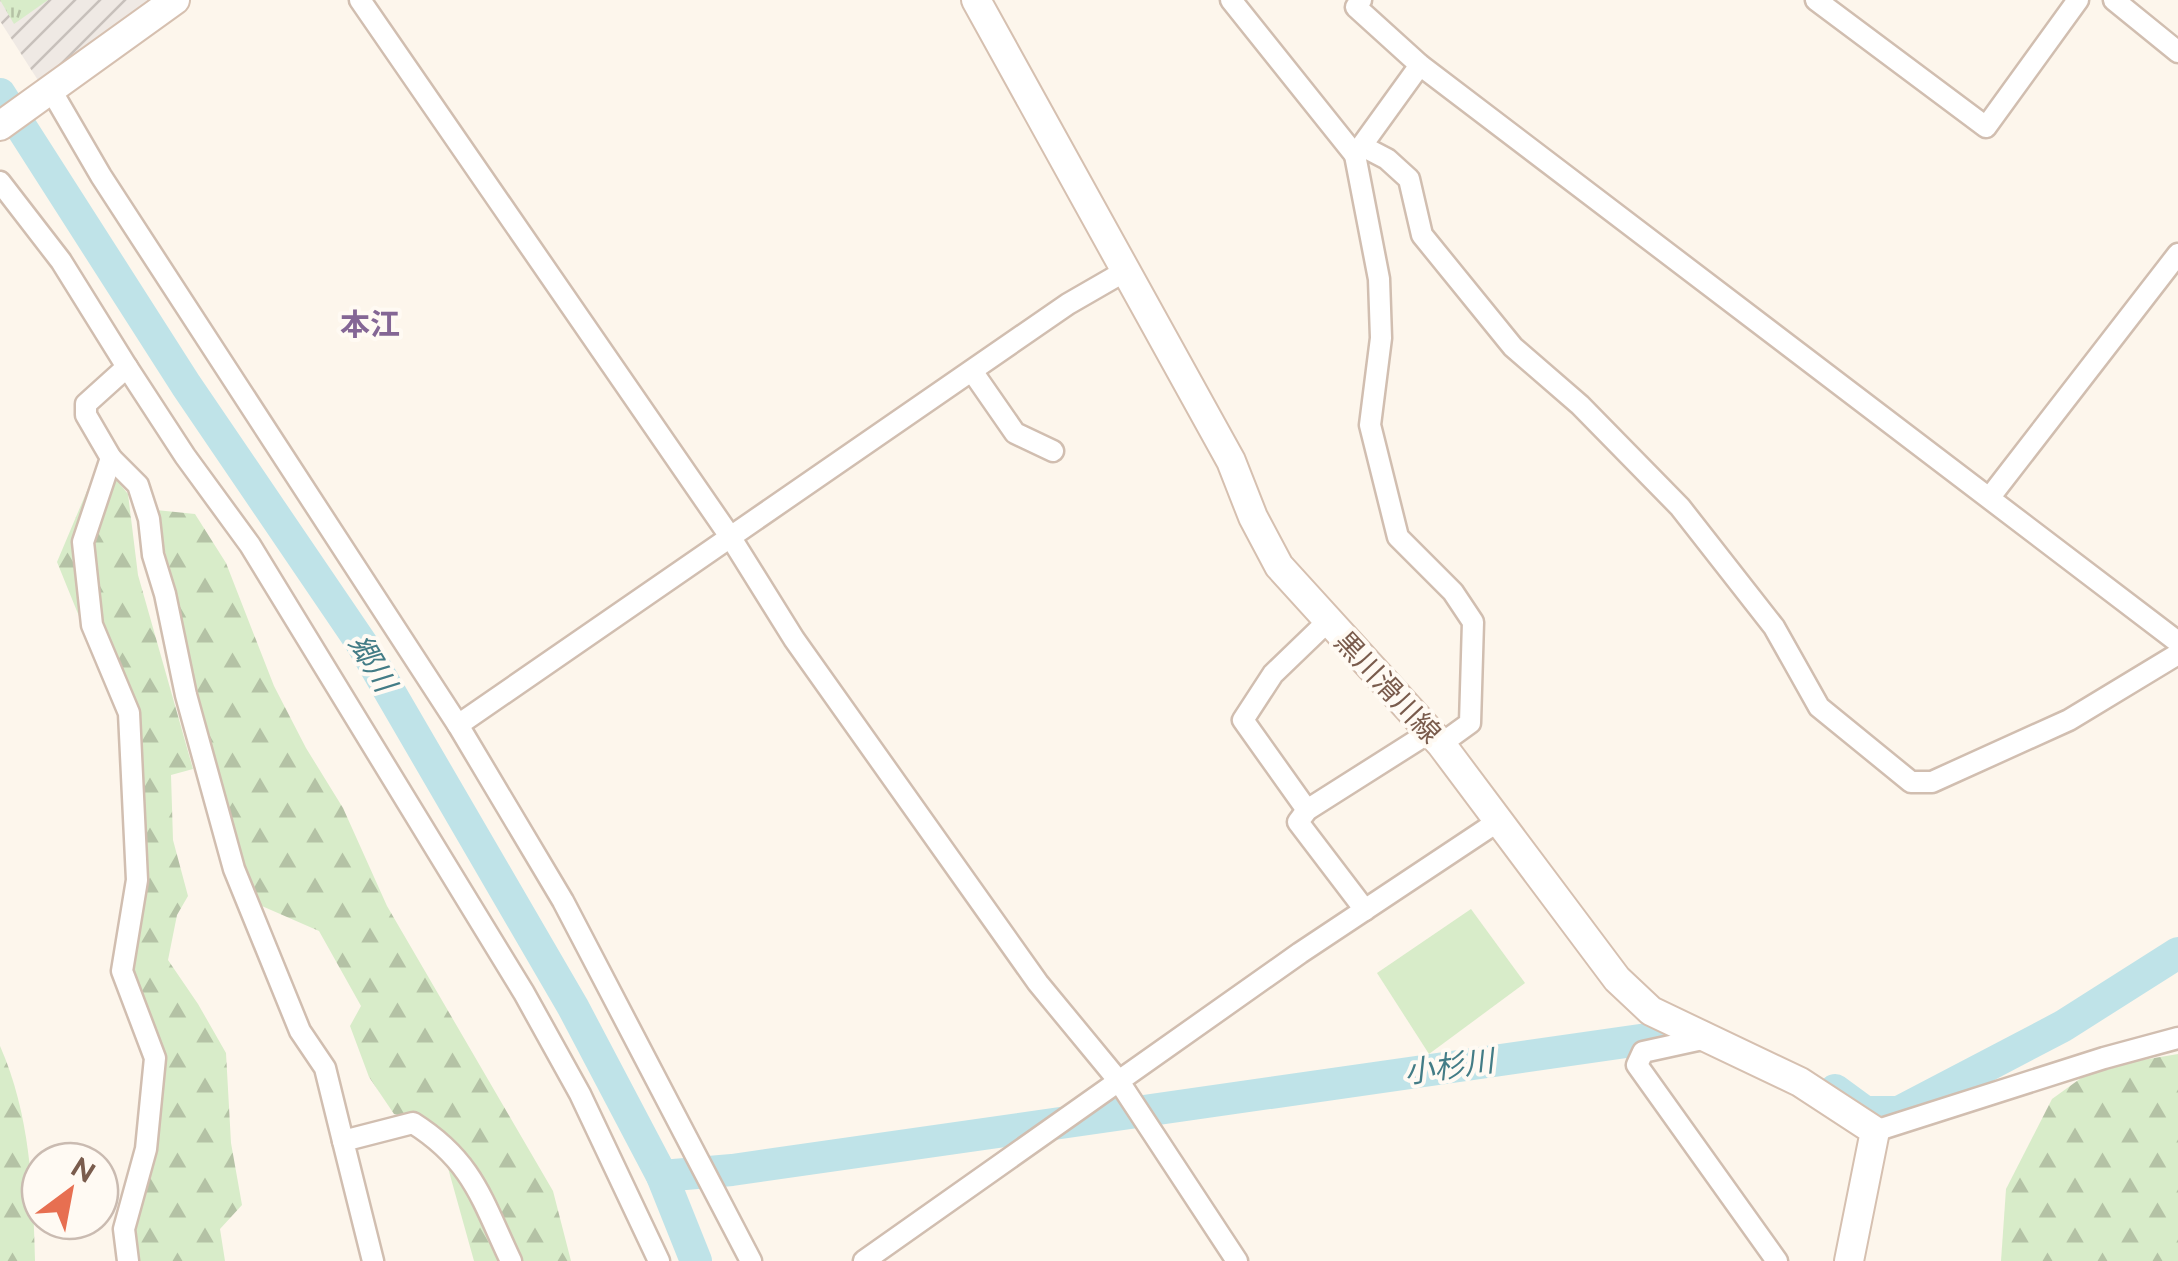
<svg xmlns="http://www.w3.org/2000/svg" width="2178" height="1261" font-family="Raleway,'Noto Sans JP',sans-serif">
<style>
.industrial{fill:url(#industrial-furrows)}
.grass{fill:url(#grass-tufts)}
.forest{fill:url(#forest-firs)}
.pitch{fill:#d8ecc9}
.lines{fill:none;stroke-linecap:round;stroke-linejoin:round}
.river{stroke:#bfe3e8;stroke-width:32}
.street-casing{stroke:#d1beb0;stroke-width:25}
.secondary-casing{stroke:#d6c0b0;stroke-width:32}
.street{stroke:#fff;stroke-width:20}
.secondary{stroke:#fff;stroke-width:28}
.labels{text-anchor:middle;stroke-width:8;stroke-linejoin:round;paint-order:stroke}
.street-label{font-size:28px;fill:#7a5c4d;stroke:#fffaf3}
.neighbourhood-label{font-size:30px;font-weight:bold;fill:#846695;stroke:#fffaf3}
.water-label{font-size:30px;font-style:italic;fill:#437c86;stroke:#fffaf3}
</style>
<defs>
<pattern id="industrial-furrows" width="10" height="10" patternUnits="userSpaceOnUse" patternTransform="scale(2.5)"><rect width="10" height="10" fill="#efe9e4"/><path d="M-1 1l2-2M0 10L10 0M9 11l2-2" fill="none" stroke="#c7c0bb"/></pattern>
<pattern id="grass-tufts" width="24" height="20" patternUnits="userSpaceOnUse" patternTransform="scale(2.5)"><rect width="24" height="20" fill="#d8ecc9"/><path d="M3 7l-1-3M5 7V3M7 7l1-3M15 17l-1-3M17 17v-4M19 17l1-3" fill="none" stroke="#b4c2a5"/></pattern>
<pattern id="forest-firs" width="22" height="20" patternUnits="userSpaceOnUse" patternTransform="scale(2.5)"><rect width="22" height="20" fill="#d8ecc9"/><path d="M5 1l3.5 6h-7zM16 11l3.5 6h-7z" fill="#b4c2a5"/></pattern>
</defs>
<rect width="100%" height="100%" fill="#fdf6ec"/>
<!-- industrial -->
<polygon class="industrial" points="0,0 159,0 41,85 0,21"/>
<!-- grass -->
<polygon class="grass" points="0,0 48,0 14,24"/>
<!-- forest -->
<g class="forest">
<polygon points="100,460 128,494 138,575 193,769 171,775 173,840 188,896 177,915 168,960 198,1004 226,1053 231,1143 242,1205 220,1229 225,1261 122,1261 140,1142 147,1063 133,1020 126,827 117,710 57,562"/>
<polygon points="156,510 195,514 226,563 274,686 306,748 343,808 387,906 553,1191 571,1261 474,1261 436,1125 394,1114 369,1077 350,1026 361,1006 319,931 255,903 207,746"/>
<path d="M 0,1046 C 30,1114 33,1187 35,1261 L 0,1261 Z"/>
<polygon points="2178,1054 2178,1261 2001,1261 2006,1189 2052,1099 2095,1068"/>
</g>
<!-- pitch -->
<polygon class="pitch" points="1471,909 1525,983 1429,1054 1377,973"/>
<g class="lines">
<!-- river -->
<g class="river">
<polyline points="0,94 186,385 362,644 573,1007 662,1176 696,1261"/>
<polyline points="1835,1090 1865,1112 1899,1112 2063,1026 2178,953"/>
<polyline points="662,1176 732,1170 1647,1039 1703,1036"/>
</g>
<!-- street casing -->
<g class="street-casing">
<g id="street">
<polyline points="360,0 731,538 794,639 1038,983 1118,1080 1237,1261"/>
<polyline points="1231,0 1355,155"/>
<polyline points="1361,0 1356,7 1420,65 2178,642"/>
<polyline points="1816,0 1986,127 2078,0"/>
<polyline points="2114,0 2178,52"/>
<polyline points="1420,65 1355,155 1379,279 1381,338 1370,425 1398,537 1453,592 1473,622 1470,723 1441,744"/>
<polyline points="51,90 101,176 458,725 563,901 751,1261"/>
<polyline points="1362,146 1387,159 1409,179 1422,235 1513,347 1580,405 1680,507 1774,627 1819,707 1911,782 1932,782 2069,720 2178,654"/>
<polyline points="0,182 61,261 127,367 86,404 86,415 111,458 83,542 92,625 129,713 137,880 122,971 155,1058 146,1149 124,1229 128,1261"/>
<polyline points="127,367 185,456 250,545 524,993 580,1094 659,1261"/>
<polyline points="972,371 1015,433 1053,451"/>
<polyline points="111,458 138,485 149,519 153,555 165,594 186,695 234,869 300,1031 325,1068 343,1141"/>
<polyline points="1990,497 2178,254"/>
<polyline points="458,725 1068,304 1127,270"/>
<polyline points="1307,810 1243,720 1273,674 1327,622"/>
<polyline points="1365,910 1298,822 1307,810 1430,732"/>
<polyline points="1707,1038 1643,1052 1637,1065 1777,1261"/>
<polyline points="1875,1131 2104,1058 2178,1038"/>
<path d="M 373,1261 L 343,1141 L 413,1123 C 473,1161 482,1200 511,1261"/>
<polyline points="864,1261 1300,953 1500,820"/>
</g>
</g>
<!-- secondary casing -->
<g class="secondary-casing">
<g id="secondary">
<polyline points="976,0 1231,461 1253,517 1279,566 1441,744 1617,979 1651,1011 1800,1082 1875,1131 1849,1261"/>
<polyline points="0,126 175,0"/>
</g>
</g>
<!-- street -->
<use href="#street" class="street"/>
<!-- secondary -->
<use href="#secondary" class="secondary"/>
</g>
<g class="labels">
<!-- street labels -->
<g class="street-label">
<text transform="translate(1388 687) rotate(47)" y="10">黒川滑川線</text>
</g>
<!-- neighbourhood labels -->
<g class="neighbourhood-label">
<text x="370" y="335">本江</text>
</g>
<!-- water labels -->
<g class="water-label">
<text transform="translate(372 663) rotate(59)" y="10">郷川</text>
<text transform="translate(1449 1067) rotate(-8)" y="10">小杉川</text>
</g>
</g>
<!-- north arrow -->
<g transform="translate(70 1191) rotate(32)"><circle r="48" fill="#fffaf3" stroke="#cabbb1" stroke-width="2.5"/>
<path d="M0-8L18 38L0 25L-18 38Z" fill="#e76f51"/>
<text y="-15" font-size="28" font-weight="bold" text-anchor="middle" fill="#7a5c4d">N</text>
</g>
</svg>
